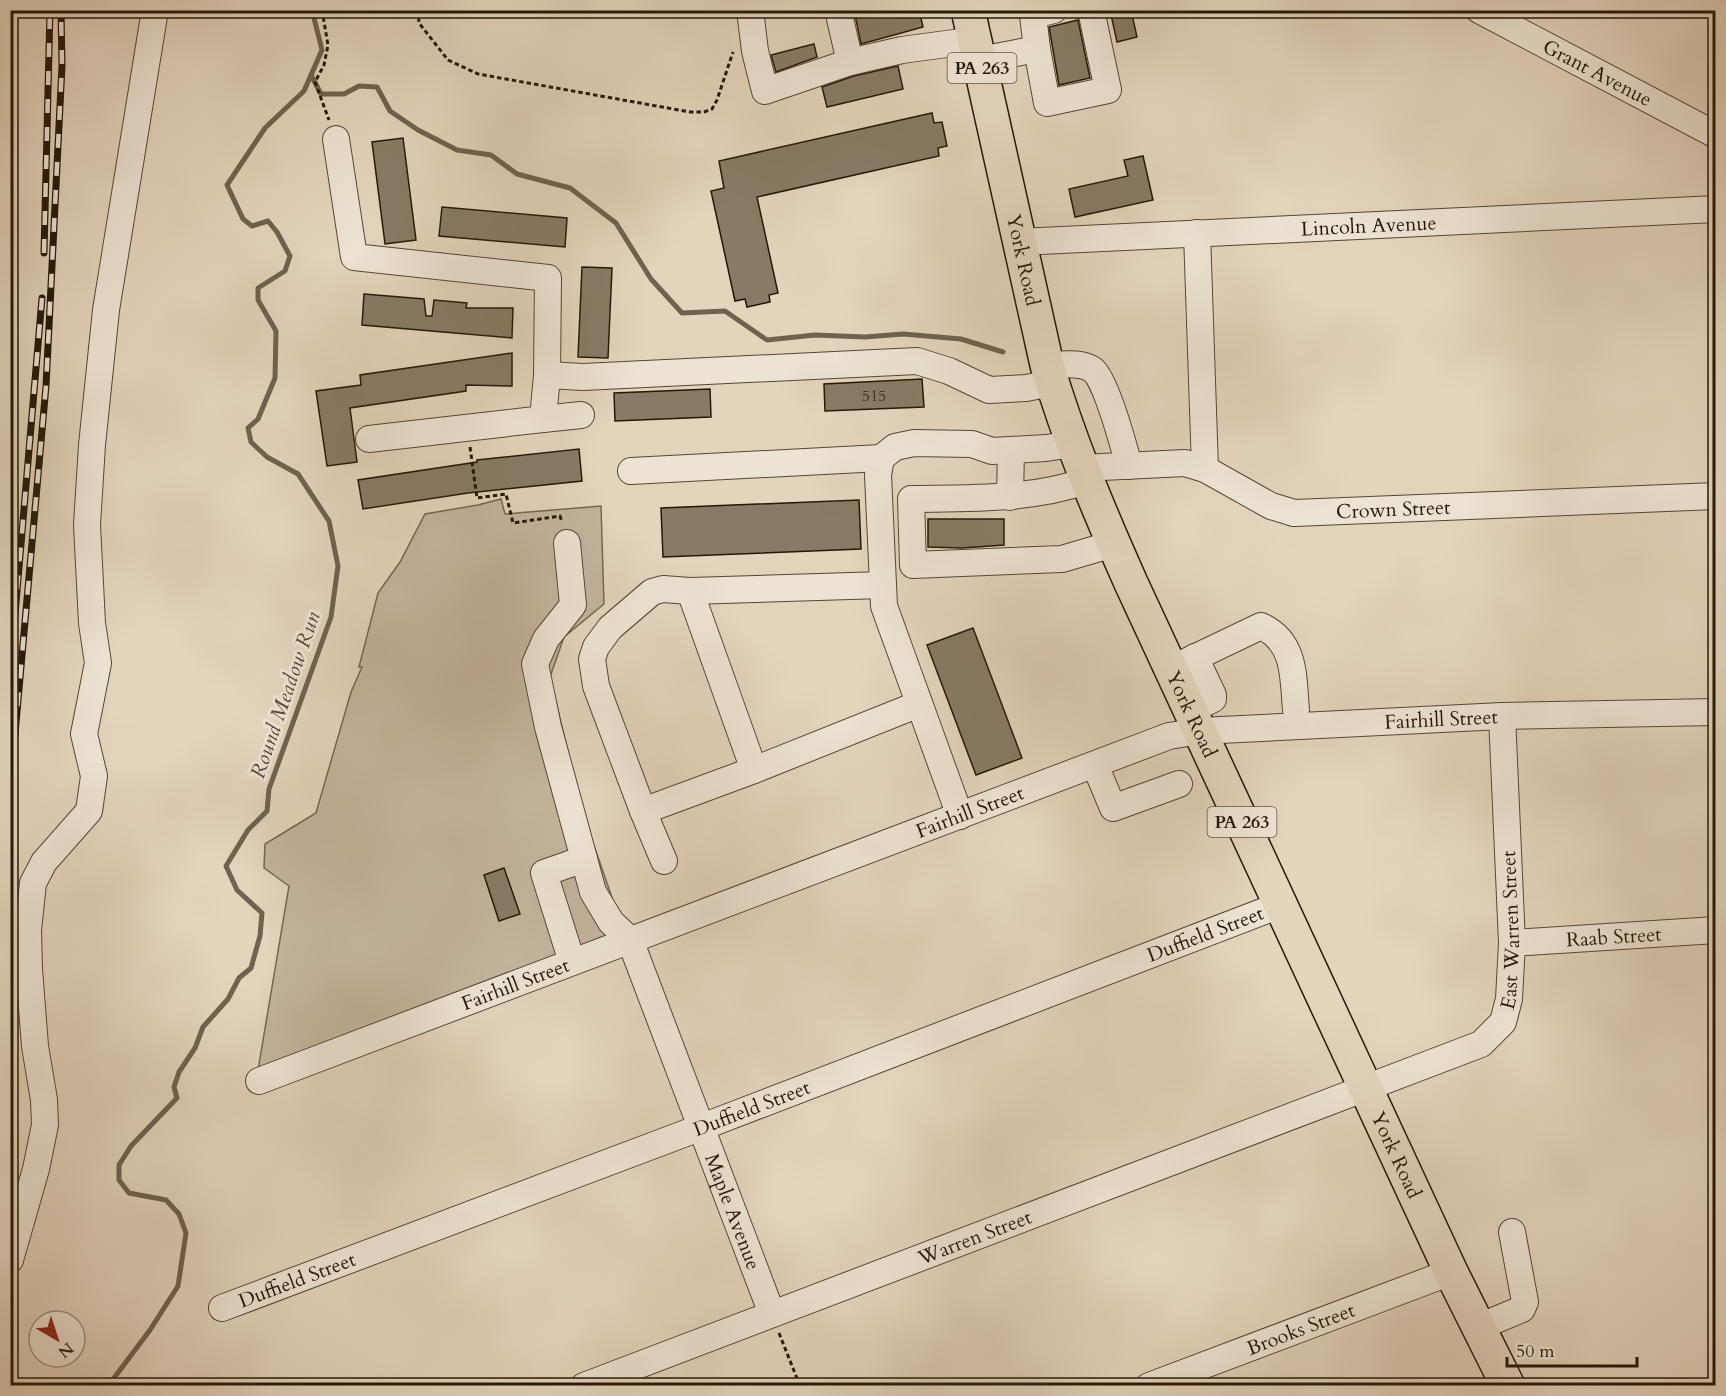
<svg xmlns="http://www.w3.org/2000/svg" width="1726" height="1396" font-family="Cardo,serif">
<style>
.green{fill:#c3b49d;stroke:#746652;stroke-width:1.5}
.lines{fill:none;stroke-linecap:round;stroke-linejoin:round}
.stream{stroke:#70624e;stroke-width:5}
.building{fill:#887a65;stroke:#251807;stroke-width:1.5}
.minor-casing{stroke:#544734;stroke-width:28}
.highway-casing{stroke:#251807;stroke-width:36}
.path{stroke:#251807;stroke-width:3;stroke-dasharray:4.5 3;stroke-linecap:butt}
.minor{stroke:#ede3d3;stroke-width:26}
.highway{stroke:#e3d4bc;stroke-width:33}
.rail-casing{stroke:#251807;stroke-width:7}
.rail{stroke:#ede3d3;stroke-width:4.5;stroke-dasharray:14;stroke-linecap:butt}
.labels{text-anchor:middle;stroke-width:6;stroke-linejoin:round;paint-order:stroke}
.number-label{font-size:16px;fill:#3e301e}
.shield{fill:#ede3d3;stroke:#615544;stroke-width:1.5}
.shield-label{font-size:18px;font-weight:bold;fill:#251807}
.street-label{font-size:20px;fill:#251807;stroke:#ede3d3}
.water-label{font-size:21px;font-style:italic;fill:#574a37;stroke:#ede3d3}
</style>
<rect width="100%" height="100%" fill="#e3d4bc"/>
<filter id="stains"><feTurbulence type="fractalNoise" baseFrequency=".00333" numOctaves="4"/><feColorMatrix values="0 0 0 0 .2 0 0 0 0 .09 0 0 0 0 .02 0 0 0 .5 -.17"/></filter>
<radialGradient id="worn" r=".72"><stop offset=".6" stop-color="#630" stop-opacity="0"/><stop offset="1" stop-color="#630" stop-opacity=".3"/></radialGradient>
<!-- green -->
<polygon class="green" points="501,499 505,514 601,506 604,604 564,637 550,677 583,814 624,932 258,1070 289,886 264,868 265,844 316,813 351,692 362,667 359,667 378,593 400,562 425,514 478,505"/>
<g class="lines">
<!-- stream -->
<g class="stream">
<polyline points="311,75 321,94 344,94 359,86 377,87 390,111 418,130 457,150 491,155 517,174 570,188 616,223 651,279 682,313 725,311 767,340 815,335 865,337 903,334 961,339 1003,352"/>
<polyline points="108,1386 150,1330 178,1286 186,1233 179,1214 166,1200 129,1193 119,1180 119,1165 131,1146 177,1098 174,1087 179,1072 195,1048 203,1027 228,999 239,978 251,968 260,936 262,913 237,890 226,866 248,830 267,811 269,789 331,617 338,566 329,521 298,474 267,457 251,442 248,428 258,419 275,378 276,331 258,300 258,288 285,271 290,256 277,232 268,221 252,226 243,219 227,185 265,128 304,91 322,50 312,10"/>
</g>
</g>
<!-- building -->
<g class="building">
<polygon points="854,10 919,10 923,27 861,44"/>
<polygon points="1110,10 1131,10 1137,37 1117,42"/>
<polygon points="1078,20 1090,78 1059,85 1049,27"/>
<polygon points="814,44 817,57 776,72 771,55"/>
<polygon points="898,66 903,89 827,107 822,87 854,76"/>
<polygon points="932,113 934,123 942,122 947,146 938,148 939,156 757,197 778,293 769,295 770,302 747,307 745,299 735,301 711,191 724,188 719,161"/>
<polygon points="403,138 416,240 385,244 372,142"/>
<polygon points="1143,156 1153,200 1075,217 1069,189 1128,176 1124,160"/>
<polygon points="442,207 567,218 565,247 439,236"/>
<polygon points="582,267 612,268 608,358 578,357"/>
<polygon points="364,294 424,299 426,316 432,316 434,300 467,303 466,308 513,308 512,338 362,325"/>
<polygon points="512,353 512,386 466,385 466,391 350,408 357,462 327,466 316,391 361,385 360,375"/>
<polygon points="922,379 924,407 825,411 824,384"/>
<polygon points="710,389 711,417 615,421 614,393"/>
<polygon points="579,449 582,481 468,493 363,509 358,480 477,462 477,460"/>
<polygon points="859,500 861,549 663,557 661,508"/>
<polygon points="928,519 1004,519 1004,545 962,548 928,547"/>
<polygon points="973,628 1022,758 976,775 927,645"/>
<polygon points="504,868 520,914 499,921 484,875"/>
</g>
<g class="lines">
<!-- minor casing -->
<g class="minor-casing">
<g id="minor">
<polyline points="750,10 755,51 765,91 850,62"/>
<polyline points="838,10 850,62 902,50 976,40"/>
<polyline points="1054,10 1033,15 1037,49 1047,103 1108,90 1091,10"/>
<path id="s1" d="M 1479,10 L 1716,135"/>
<polyline points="980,60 1037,49"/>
<polyline points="336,139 354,257 548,278 547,375 583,377 917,361 949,371 989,390 1026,388 1052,383"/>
<polyline points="1197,233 1205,469"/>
<path id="s2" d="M 1019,242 L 1716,209"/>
<path d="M 1047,365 C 1061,365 1081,361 1093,370 C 1106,380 1124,447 1129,466"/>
<polyline points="543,419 581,415"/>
<polyline points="369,439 543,419 547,375"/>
<polyline points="881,458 878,475 884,606 960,816"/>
<path id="s3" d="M 1081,468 L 1185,463 L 1205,469 L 1271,506 L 1294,513 L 1716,496"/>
<polyline points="631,471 881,458 895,447 914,443 972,444 992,451 1046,448 1073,444"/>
<path d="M 1086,481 C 1030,500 970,498 911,499 L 913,565 L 1062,559 L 1113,544"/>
<polyline points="1010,497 1011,450"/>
<path id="s4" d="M 567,543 L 573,605 L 546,639 L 535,664 L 548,727 L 593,892 L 611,922 L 630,940 L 772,1314"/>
<polyline points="883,585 690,591 754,770 919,704"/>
<path d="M 1171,669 L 1261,626 C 1296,642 1293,677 1296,710"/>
<polyline points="1191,710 1213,699 1213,695 1195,657"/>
<polyline points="1095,765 1113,808 1179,784"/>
<polyline points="643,811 596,686 592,659 596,647 610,628 652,592 663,589 690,591"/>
<polyline points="664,861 643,811 754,770"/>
<path id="s5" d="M 1512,943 L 1716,930"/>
<polyline points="572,962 544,873 584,859"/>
<path id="s6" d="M 259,1081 L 1169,736 L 1200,731 L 1502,716 L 1716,712"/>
<polyline points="10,1260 36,1169 45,1125 44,1100 35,1046 29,969 28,930 33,883 44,862 89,811 94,776 84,734 98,663 92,623 87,525 92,445 106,310 155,10"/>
<path id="s7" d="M 222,1308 L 702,1127 L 1280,905"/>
<polyline points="1479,1327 1522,1309 1525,1302 1512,1232"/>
<path id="s8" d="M 584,1386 L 1481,1044 L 1503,1022 L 1509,999 L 1512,943 L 1502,716"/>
<path id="s9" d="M 1149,1386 L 1451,1272"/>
</g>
</g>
<!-- highway casing -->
<g class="highway-casing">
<g id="highway">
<path id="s10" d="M 968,10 L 1047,365 C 1069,440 1099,511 1131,583 L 1451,1272 L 1508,1386"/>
</g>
</g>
<!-- path -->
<g class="path">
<polyline points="322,10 328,45 324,65 315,82 329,120"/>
<polyline points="418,10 419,23 448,60 478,74 690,112 704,112 712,109 717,100 733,52"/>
<polyline points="470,447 477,498 506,494 513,523 560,516 562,522"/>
<polyline points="779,1333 800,1386"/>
</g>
<!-- minor -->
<use href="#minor" class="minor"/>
<!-- highway -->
<use href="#highway" class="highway"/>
<!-- rail casing -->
<g class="rail-casing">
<g id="rail">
<polyline points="44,253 50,10"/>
<polyline points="10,673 42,298"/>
<polyline points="10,790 46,386 62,66 61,10"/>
</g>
</g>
<!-- rail -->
<use href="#rail" class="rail"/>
</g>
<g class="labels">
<!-- number labels -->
<g class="number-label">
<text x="874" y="401">515</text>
</g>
<!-- shield labels -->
<g class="shield">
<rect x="947.5" y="53" width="69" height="30" rx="4.5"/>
<rect x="1207.5" y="807" width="69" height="30" rx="4.5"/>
</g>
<g class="shield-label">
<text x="982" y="74">PA 263</text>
<text x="1242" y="828">PA 263</text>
</g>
<!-- street labels -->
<g class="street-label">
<text dy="7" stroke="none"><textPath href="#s1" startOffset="134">Grant Avenue</textPath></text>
<text dy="7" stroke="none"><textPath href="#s2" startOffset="350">Lincoln Avenue</textPath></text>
<text dy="7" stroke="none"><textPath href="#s10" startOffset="256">York Road</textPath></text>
<text dy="7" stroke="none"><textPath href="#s3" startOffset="324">Crown Street</textPath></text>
<text dy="7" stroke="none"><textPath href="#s10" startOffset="742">York Road</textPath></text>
<text dy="7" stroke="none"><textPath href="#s6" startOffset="1246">Fairhill Street</textPath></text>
<text dy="7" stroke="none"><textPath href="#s6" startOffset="760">Fairhill Street</textPath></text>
<text dy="7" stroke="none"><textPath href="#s8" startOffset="1084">East Warren Street</textPath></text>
<text dy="7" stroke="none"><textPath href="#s7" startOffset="1052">Duffield Street</textPath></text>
<text dy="7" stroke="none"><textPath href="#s5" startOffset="102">Raab Street</textPath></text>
<text dy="7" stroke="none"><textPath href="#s6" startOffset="274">Fairhill Street</textPath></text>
<text dy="7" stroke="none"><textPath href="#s7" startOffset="566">Duffield Street</textPath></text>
<text dy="7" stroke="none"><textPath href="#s10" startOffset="1228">York Road</textPath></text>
<text dy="7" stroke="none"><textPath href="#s4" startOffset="720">Maple Avenue</textPath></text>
<text dy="7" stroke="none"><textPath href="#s8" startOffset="418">Warren Street</textPath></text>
<text dy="7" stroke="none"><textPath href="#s7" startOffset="80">Duffield Street</textPath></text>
<text dy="7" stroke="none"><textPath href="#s9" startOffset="162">Brooks Street</textPath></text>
</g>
<!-- water labels -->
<g class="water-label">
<text transform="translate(285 695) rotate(-71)" y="7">Round Meadow Run</text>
</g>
</g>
<!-- margin -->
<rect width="1726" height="1396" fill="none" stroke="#e3d4bc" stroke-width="36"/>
<rect x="12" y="12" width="1702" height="1372" fill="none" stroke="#251807" stroke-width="3"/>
<rect x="18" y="18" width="1690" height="1360" fill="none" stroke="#251807" stroke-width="1.5"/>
<!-- north arrow -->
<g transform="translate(57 1339) rotate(141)"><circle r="28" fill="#ede3d3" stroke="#9d9281" stroke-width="1.5"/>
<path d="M0-4.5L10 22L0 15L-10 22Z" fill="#8f2418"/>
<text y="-9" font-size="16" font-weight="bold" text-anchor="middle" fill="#251807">N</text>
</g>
<!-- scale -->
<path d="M1507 1357v9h130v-9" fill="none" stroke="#251807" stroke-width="3"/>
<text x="1516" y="1357" font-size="18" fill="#251807" stroke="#ede3d3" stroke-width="4.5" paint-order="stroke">50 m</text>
<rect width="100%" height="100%" filter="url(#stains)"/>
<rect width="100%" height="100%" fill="url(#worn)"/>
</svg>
